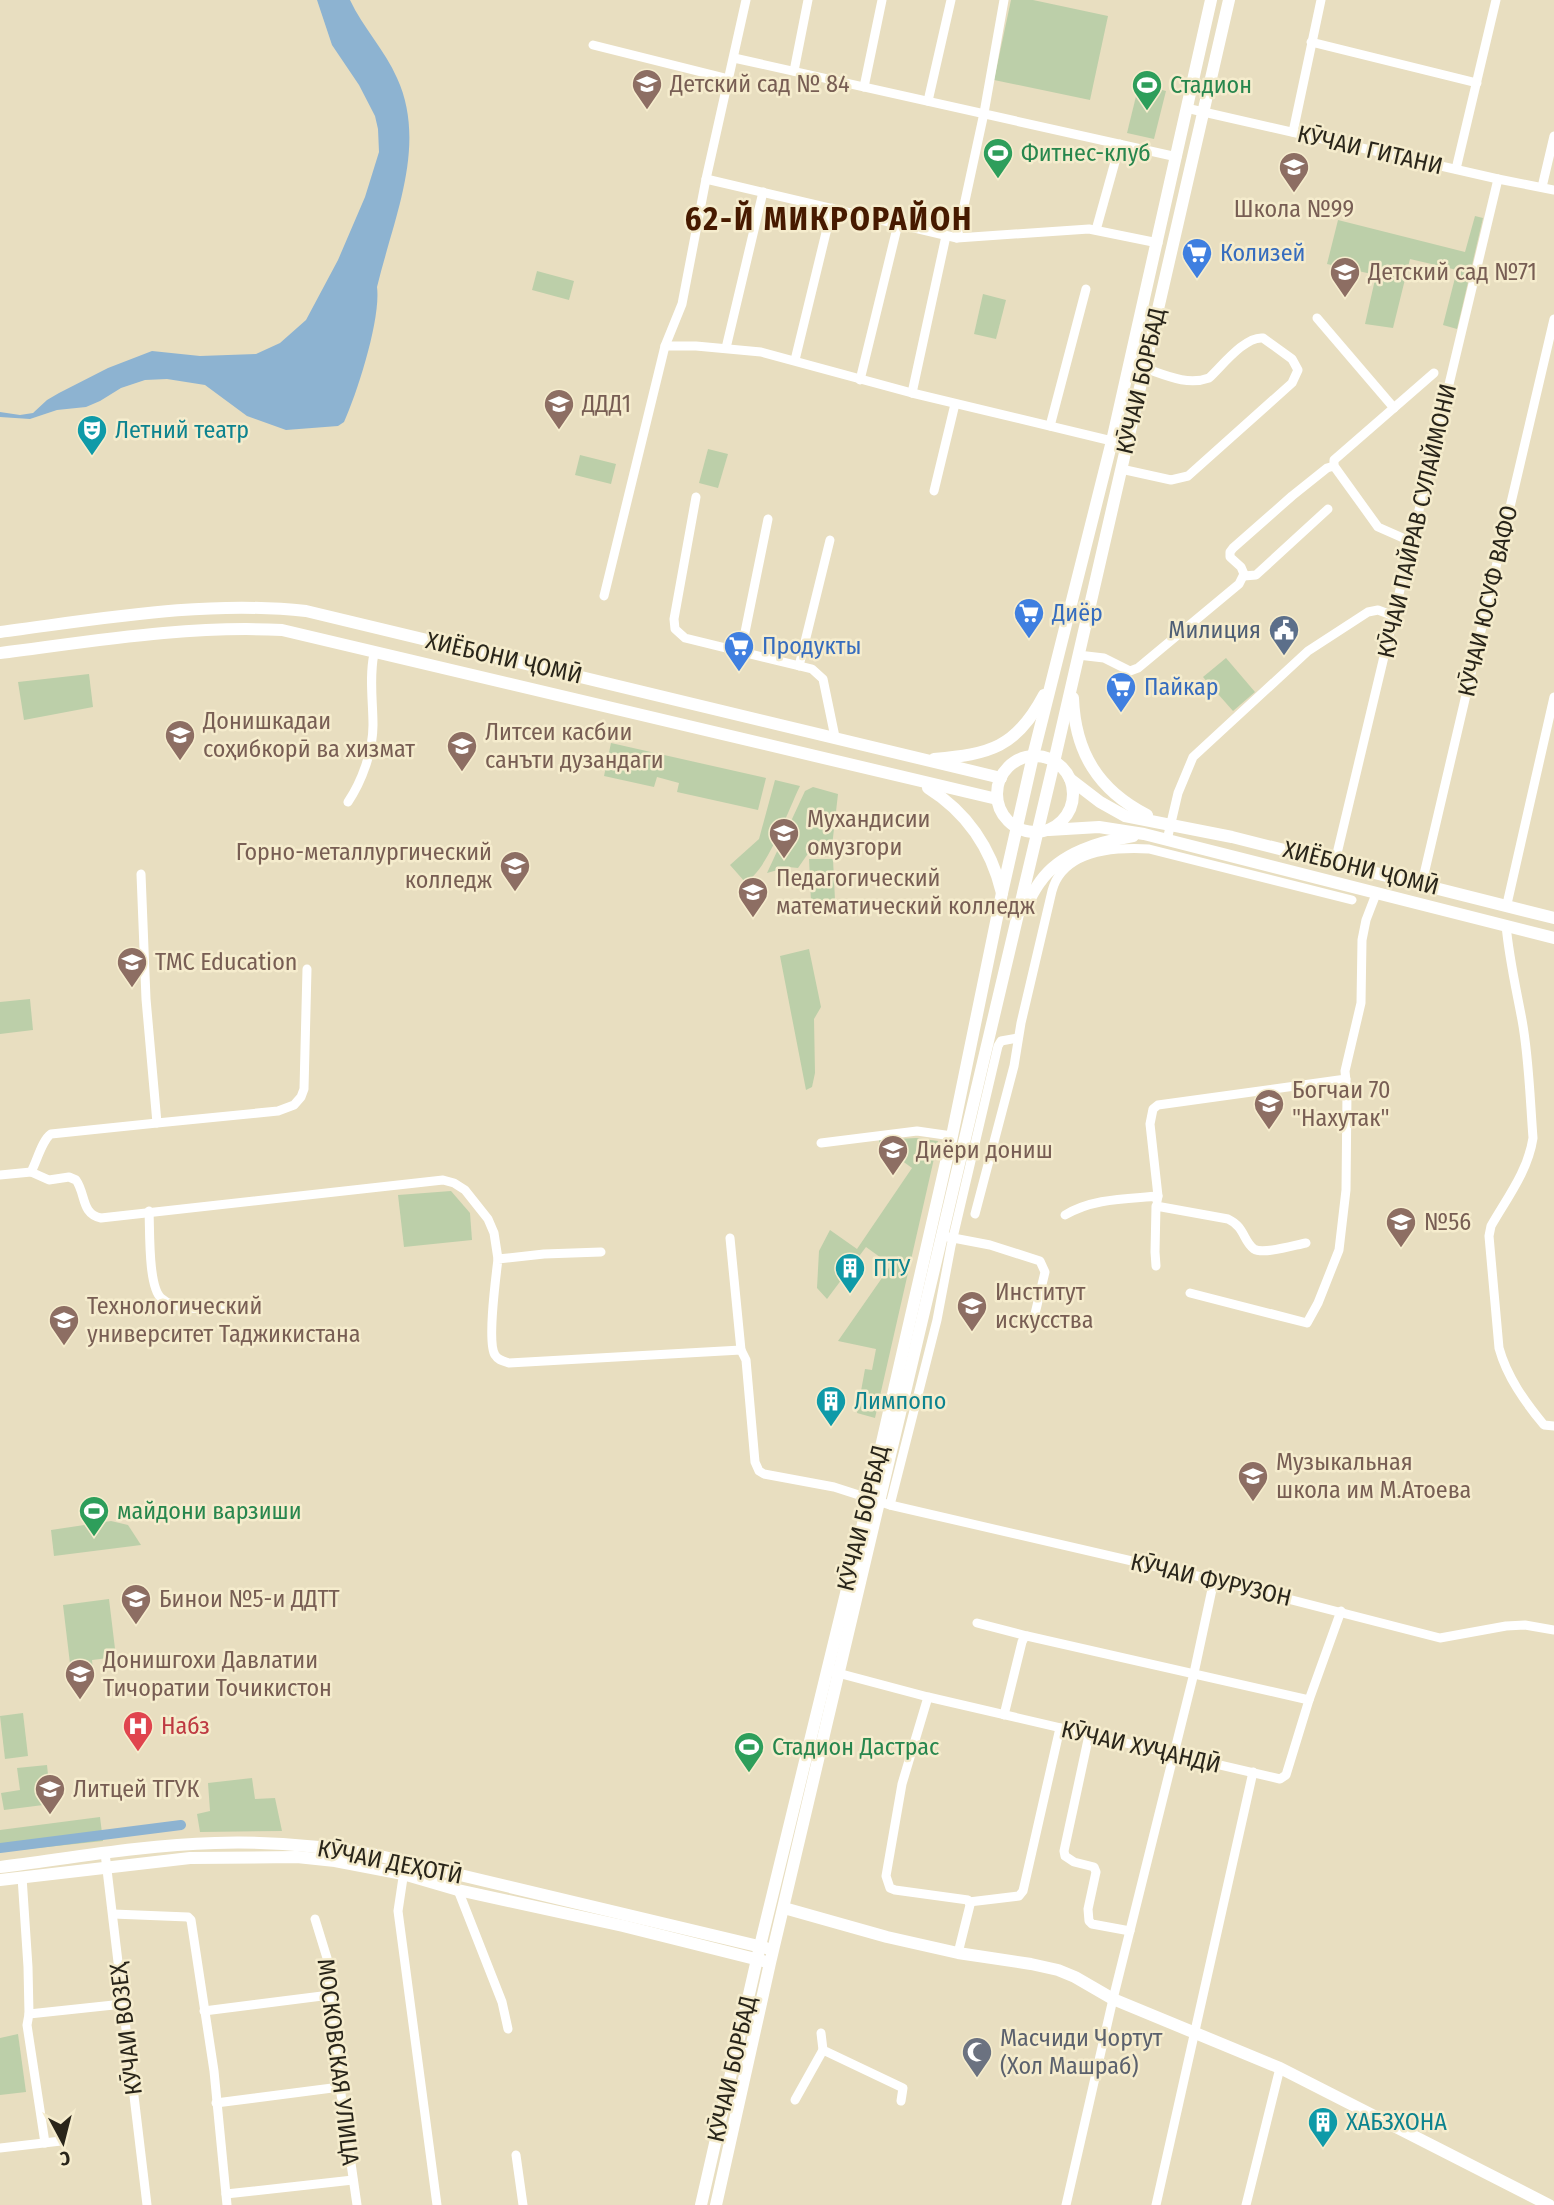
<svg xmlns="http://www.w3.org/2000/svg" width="1554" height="2205" font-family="'Fira Sans Condensed',sans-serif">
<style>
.green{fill:#bccfa9}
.water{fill:#8db3d1}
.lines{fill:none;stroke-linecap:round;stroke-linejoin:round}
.canal{stroke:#8db3d1;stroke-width:10}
.street{stroke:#fff;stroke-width:9}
.secondary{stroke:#fff;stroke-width:12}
.labels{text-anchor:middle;stroke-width:5;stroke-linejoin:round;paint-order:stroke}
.education-label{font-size:24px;fill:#785e54;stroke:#f5eccd;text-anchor:start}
.leisure-label{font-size:24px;fill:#27864d;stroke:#f5eccd;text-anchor:start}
.street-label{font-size:24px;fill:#29251a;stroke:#f5eccd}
.shop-label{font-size:24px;fill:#366cbe;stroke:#f5eccd;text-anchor:start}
.culture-label{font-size:24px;fill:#0d838f;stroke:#f5eccd;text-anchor:start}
.service-label{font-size:24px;fill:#4e5e75;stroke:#f5eccd;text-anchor:end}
.health-label{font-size:24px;fill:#be3a42;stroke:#f5eccd;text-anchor:start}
.worship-label{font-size:24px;fill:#5b616d;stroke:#f5eccd;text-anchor:start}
.district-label{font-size:32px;font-weight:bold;letter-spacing:2px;fill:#471a00;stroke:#f5eccd}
</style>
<rect width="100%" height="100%" fill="#e8dec0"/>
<!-- green -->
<g class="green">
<polygon points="1011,0 1033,0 1108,16 1090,100 994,80"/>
<polygon points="1139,84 1166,91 1154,139 1127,133"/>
<polygon points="1475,216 1483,218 1457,329 1443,325 1457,270 1410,259 1393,328 1365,324 1376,275 1327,264 1338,220 1465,252"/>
<polygon points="537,271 574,281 569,300 532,290"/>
<polygon points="983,294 1006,300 996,339 974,334"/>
<polygon points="708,449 728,454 718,488 699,483"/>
<polygon points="580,455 616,464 611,484 575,475"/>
<polygon points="1226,658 1255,692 1233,711 1203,677"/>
<polygon points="89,674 93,707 24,720 18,682"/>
<polygon points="611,743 766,778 758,810 677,792 679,783 657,777 654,787 604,776"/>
<path d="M 775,780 L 800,786 C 789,808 766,874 745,882 L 730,865 L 759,839 Z"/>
<polygon points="813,787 838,794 831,855 807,855 798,868 788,867 767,873 805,791"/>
<polygon points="809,859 833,859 835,900 811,901"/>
<polygon points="809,949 821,1007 814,1019 815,1073 812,1087 806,1090 780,956"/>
<polygon points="30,999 33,1030 0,1034 0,1002"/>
<polygon points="916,1138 938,1141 875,1418 857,1413 865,1369 872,1370 876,1349 838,1341 891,1265 866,1247 827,1299 817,1288 819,1251 830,1230 857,1249 912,1168 879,1144 879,1140"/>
<polygon points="451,1191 470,1213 472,1240 404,1247 398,1195"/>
<polygon points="111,1521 128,1525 141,1545 54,1556 51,1530"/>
<polygon points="109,1599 116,1657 92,1660 93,1670 71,1672 63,1605"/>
<polygon points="23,1713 28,1756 5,1759 0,1716"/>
<polygon points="47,1765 51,1804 4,1810 1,1793 20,1790 17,1768"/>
<polygon points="252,1778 255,1799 275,1798 282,1831 200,1832 197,1814 210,1811 208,1783"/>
<polygon points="100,1817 103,1841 0,1852 0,1830"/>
<polygon points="18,2034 26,2092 0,2095 0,2038"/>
</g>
<!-- water -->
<path class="water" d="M 317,0 L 350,0 C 363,28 385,50 397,78 C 428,145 393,220 377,287 C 381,318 358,391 344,422 L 338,426 L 286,430 L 247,416 L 205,385 L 167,379 L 145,380 L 121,388 L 100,401 L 86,407 L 57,410 L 30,419 L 0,417 L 0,412 L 20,415 L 33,413 L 47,400 L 59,393 L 108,368 L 152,351 L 200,356 L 256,354 L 280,343 L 306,320 L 338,260 L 365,197 L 379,152 L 378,129 L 375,116 L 359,85 L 332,45 Z"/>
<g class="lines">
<!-- canal -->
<polyline class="canal" points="0,1848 181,1825"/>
<!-- street -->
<g class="street">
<polyline points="1311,42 1477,83"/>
<polyline points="593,45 729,79"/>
<polyline points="734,58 1177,157"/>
<polyline points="794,71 808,0"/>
<polyline points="864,87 882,0"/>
<polyline points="928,101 951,0"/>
<polyline points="1186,108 1498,179 1554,190"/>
<polyline points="1293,132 1321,0"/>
<polyline points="1456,169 1496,0"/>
<polyline points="706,179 957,238 1089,229 1158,243"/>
<polyline points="1542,187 1554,136"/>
<polyline points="1096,230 1120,144"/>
<polyline points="957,238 984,113 1004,0"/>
<polyline points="1317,318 1394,408"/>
<polyline points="665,346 696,346 761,352 912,393 1112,441"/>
<polyline points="726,348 763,192"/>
<polyline points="795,360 832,208"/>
<polyline points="860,380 898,224"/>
<polyline points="912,393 946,236"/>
<polyline points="1050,426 1086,289"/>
<path d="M 1121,469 L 1171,480 L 1188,476 L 1292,383 L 1298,370 L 1292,359 L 1263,338 C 1245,336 1222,366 1209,378 C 1187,386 1165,375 1144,368"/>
<polyline points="934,491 955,404"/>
<polyline points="696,497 674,619 675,629 685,638 812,669 823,679 835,737"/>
<polyline points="1412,542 1378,527 1334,466 1334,460 1434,373"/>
<polyline points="1244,576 1256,575 1328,509"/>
<polyline points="604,596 665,346 682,304 706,179 746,0"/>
<polyline points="741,652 768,519"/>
<polyline points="1078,655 1104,658 1130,671 1138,668 1239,584 1244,574 1241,567 1230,557 1230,552 1233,548 1292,496 1327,468 1334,466"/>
<polyline points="799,666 830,540"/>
<path d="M 348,802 C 362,781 373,751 373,725 C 373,702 369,677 374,654"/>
<polyline points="1167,840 1178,793 1193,757 1308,651 1368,612 1378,610 1394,616"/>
<polyline points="1335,862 1498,179"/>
<polyline points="1422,883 1554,319"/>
<polyline points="1507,904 1554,697"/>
<path d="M 1506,925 C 1509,958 1516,988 1522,1020 C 1529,1058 1530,1099 1533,1138 C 1528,1171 1507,1198 1491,1226 L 1489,1236 L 1499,1348 C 1507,1377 1525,1402 1544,1425 L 1554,1426"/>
<polyline points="157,1123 278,1111 294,1105 301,1097 304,1089 307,969"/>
<polyline points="821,1143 917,1131 952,1136"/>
<path d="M 31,1172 L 49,1180 L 69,1177 L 76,1180 C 86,1194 81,1214 101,1218 L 443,1180 L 454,1183 L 465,1190 L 488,1219 L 494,1233 L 498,1259"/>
<path d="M 0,1175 L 31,1172 C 37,1161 42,1140 51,1134 L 157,1123 L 146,999 L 141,874"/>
<polyline points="1158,1196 1150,1124 1153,1109 1158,1105 1346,1079"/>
<path d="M 149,1211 C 150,1230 148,1286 161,1298 C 174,1311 214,1309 232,1309"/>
<path d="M 975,1214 L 1014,1066 L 1021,1023 L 1052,891 C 1063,850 1113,847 1149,849 L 1352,900"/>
<path d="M 1065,1215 C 1093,1198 1127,1199 1158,1196 L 1157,1201"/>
<polyline points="948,1237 990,1245 1040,1261 1045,1272 1034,1318"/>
<polyline points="730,1238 741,1350"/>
<path d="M 601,1252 L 544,1254 L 498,1259 C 496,1276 487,1343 495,1355 C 498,1360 503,1361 509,1363 L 741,1350 L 746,1360 L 755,1462 L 759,1471 L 764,1474 L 834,1487 L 890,1505 L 1214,1580 L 1440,1638 L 1506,1626 L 1525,1625 L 1554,1630"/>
<path d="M 1156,1266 L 1155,1252 L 1156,1206 L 1228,1219 C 1245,1227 1243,1241 1254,1249 C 1263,1255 1295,1245 1306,1243"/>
<polyline points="1190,1293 1307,1323 1318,1303 1339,1250 1346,1190 1347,1092 1345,1071 1361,1003 1362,940 1366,920 1376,894"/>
<polyline points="890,1505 937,1320 951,1246 998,1046 1001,1041 1018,1038"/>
<polyline points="977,1623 1027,1636"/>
<polyline points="834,1672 928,1697 1280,1779 1286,1775 1309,1700 1341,1611"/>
<polyline points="928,1697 902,1784 886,1876 890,1888 895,1890 968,1900 970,1905 958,1953"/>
<polyline points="1004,1715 1022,1642 1024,1638 1027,1636 1309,1700"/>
<polyline points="1089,1735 1064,1851 1065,1856 1074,1862 1094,1867 1096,1872 1088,1909 1089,1921 1092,1924 1130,1931"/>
<polyline points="105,1853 147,2205"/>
<polyline points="404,1871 398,1911 437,2205"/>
<polyline points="22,1877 28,1967 29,2014"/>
<polyline points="458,1890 502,2002 508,2029"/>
<polyline points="969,1902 1019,1896 1023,1891 1060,1728"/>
<polyline points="113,1914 188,1917 191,1920 214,2071 227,2205"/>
<polyline points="315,1919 327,1958 340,2087 357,2205"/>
<polyline points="204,2011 330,1995"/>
<polyline points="821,2033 823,2050 903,2088 901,2101"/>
<polyline points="795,2100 823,2050"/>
<polyline points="216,2103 340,2087"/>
<polyline points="45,2143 27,2025 29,2014 123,2004"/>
<polyline points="0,2148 61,2141"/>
<polyline points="516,2155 523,2205"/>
<polyline points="226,2194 353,2180"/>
<polyline points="1066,2205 1113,1999 1194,1673 1214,1580"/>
<polyline points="1156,2205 1253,1772"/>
<polyline points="1246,2205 1280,2068"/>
</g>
<!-- secondary -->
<g class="secondary">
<path d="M 0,632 C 101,619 204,600 306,611 L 1001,778"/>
<path d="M 0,653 C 94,641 187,625 282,630 L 997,799"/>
<path d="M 1073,698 C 1075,752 1098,790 1147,815"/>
<circle cx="1035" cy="794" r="38"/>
<path d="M 934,759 C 990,754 1016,748 1044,695"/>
<polyline points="1070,779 1100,802 1125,816 1232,837 1554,918"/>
<path d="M 928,788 C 968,813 991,848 1002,893"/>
<polyline points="1049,830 1099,827 1144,834 1554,938"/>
<path d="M 1023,910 C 1029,901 1034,890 1040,882 C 1061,852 1100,842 1133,836"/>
<path d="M 0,1867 C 71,1858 143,1845 215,1843 C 269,1841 322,1846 376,1855 L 766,1948"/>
<polyline points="0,1880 190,1858 297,1857 335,1861 403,1874 458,1890 623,1926 763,1961"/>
<polyline points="784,1908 887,1937 958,1953 1031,1964 1058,1970 1075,1977 1113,1999 1280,2068 1549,2205"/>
<polyline points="701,2205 760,1946 870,1495 952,1136 1002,893 1033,756 1112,441 1211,0"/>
<polyline points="716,2205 770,1963 1054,762 1229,0"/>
</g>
</g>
<!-- icons -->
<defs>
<g id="school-pin" transform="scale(1.575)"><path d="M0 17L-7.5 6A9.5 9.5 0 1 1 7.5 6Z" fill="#8d6e63" stroke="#f5eccd"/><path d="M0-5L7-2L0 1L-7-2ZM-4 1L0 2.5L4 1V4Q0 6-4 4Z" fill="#fff"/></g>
<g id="stadium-pin" transform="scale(1.575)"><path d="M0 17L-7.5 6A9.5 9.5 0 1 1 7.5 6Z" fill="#2e9e5b" stroke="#f5eccd"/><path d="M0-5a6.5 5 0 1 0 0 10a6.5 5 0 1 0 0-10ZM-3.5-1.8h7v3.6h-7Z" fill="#fff"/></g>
<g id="supermarket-pin" transform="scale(1.575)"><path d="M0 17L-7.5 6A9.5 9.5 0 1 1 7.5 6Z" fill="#3f7fe0" stroke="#f5eccd"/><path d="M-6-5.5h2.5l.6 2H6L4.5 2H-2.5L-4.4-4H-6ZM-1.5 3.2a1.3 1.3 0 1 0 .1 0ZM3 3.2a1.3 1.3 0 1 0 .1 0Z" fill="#fff"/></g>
<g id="theatre-pin" transform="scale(1.575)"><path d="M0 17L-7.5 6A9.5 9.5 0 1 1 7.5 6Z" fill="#0f9aa8" stroke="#f5eccd"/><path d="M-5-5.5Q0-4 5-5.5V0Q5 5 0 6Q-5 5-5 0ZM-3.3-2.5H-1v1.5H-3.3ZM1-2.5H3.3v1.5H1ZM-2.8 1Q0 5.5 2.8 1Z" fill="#fff"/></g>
<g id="civic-pin" transform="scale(1.575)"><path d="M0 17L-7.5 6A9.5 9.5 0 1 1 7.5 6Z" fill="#5c6f8a" stroke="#f5eccd"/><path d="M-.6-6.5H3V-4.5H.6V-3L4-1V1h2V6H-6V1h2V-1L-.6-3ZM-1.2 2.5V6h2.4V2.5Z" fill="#fff"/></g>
<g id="university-pin" transform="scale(1.575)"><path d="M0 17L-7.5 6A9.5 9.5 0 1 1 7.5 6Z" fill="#8d6e63" stroke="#f5eccd"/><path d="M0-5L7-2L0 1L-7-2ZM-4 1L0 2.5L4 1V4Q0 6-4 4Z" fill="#fff"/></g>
<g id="building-pin" transform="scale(1.575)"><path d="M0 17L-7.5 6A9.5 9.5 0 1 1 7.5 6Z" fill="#0f9aa8" stroke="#f5eccd"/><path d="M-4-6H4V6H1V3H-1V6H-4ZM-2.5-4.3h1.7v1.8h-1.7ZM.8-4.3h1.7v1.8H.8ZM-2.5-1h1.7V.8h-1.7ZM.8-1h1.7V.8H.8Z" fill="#fff"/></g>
<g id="hospital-pin" transform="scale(1.575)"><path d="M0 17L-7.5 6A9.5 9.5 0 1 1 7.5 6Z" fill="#e0444e" stroke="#f5eccd"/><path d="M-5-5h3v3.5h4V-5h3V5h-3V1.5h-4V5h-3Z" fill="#fff"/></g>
<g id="mosque-pin" transform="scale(1.575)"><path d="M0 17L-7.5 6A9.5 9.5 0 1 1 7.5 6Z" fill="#6b7280" stroke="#f5eccd"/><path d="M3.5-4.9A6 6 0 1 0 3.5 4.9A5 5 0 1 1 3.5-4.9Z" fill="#fff"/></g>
</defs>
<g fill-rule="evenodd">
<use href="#school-pin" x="647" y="84"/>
<use href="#stadium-pin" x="1147" y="85"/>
<use href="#stadium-pin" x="998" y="153"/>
<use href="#school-pin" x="1294" y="167"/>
<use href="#supermarket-pin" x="1197" y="253"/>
<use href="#school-pin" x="1345" y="272"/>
<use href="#school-pin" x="559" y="404"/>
<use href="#theatre-pin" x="92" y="430"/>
<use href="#supermarket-pin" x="1029" y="613"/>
<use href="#civic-pin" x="1284" y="630"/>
<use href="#supermarket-pin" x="739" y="646"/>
<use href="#supermarket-pin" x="1121" y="687"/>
<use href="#university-pin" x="180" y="735"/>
<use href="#university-pin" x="462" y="746"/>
<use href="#university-pin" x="784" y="833"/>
<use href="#university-pin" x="515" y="866"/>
<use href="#university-pin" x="753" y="892"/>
<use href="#university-pin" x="132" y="962"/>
<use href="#school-pin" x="1269" y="1104"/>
<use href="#school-pin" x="893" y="1150"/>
<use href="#school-pin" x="1401" y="1222"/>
<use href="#building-pin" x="850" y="1268"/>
<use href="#university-pin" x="972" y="1306"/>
<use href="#university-pin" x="64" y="1320"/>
<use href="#building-pin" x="831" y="1401"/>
<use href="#school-pin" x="1253" y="1476"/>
<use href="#stadium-pin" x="94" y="1511"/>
<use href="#university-pin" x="136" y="1599"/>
<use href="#university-pin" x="80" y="1674"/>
<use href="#hospital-pin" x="138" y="1726"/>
<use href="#stadium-pin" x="749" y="1747"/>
<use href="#university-pin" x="50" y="1789"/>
<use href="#mosque-pin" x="977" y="2052"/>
<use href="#building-pin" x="1323" y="2122"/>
</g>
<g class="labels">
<!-- education labels -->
<g class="education-label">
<text x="670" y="92">Детский сад № 84</text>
<text x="1294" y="217" text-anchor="middle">Школа №99</text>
<text x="1368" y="280">Детский сад №71</text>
<text x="582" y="412">ДДД1</text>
<text x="203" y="729">Донишкадаи<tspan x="203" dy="28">соҳибкорӣ ва хизмат</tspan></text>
<text x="485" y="740">Литсеи касбии<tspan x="485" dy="28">санъти дузандаги</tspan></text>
<text x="807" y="827">Мухандисии<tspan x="807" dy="28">омузгори</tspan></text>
<text x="492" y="860" text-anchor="end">Горно-металлургический<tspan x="492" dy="28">колледж</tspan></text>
<text x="776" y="886">Педагогический<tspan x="776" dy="28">математический колледж</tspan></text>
<text x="155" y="970">TMC Education</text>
<text x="1292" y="1098">Богчаи 70<tspan x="1292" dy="28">"Нахутак"</tspan></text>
<text x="916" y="1158">Диёри дониш</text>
<text x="1424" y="1230">№56</text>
<text x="995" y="1300">Институт<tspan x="995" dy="28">искусства</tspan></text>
<text x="87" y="1314">Технологический<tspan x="87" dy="28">университет Таджикистана</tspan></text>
<text x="1276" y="1470">Музыкальная<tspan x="1276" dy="28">школа им М.Атоева</tspan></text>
<text x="159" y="1607">Бинои №5-и ДДТТ</text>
<text x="103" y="1668">Донишгохи Давлатии<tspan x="103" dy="28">Тичоратии Точикистон</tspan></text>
<text x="73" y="1797">Литцей ТГУК</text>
</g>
<!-- leisure labels -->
<g class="leisure-label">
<text x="1170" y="93">Стадион</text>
<text x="1021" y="161">Фитнес-клуб</text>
<text x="117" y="1519">майдони варзиши</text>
<text x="772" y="1755">Стадион Дастрас</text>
</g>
<!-- street labels -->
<g class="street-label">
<text transform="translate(1370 150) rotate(13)" y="8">КӮЧАИ ГИТАНИ</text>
<text transform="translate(1141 381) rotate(-77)" y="8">КӮЧАИ БОРБАД</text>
<text transform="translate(1417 521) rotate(-77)" y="8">КӮЧАИ ПАЙРАВ СУЛАЙМОНИ</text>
<text transform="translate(1488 601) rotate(-77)" y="8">КӮЧАИ ЮСУФ ВАФО</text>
<text transform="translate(504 658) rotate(13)" y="8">ХИЁБОНИ ҶОМӢ</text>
<text transform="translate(1361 868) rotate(14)" y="8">ХИЁБОНИ ҶОМӢ</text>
<text transform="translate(863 1518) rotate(-76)" y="8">КӮЧАИ БОРБАД</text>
<text transform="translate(1211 1580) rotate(13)" y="8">КӮЧАИ ФУРУЗОН</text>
<text transform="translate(1141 1747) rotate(13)" y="8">КӮЧАИ ХУҶАНДӢ</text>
<text transform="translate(390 1862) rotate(11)" y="8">КӮЧАИ ДЕҲОТӢ</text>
<text transform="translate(126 2029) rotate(-97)" y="8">КӮЧАИ ВОЗЕҲ</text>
<text transform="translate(338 2062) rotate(83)" y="8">МОСКОВСКАЯ УЛИЦА</text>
<text transform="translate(732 2069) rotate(-77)" y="8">КӮЧАИ БОРБАД</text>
</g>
<!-- shop labels -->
<g class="shop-label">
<text x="1220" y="261">Колизей</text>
<text x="1052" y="621">Диëр</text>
<text x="762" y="654">Продукты</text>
<text x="1144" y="695">Пайкар</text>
</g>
<!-- culture labels -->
<g class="culture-label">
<text x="115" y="438">Летний театр</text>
<text x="873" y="1276">ПТУ</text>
<text x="854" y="1409">Лимпопо</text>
<text x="1346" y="2130">ХАБЗХОНА</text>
</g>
<!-- service labels -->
<g class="service-label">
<text x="1261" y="638">Милиция</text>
</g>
<!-- health labels -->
<g class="health-label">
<text x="161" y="1734">Набз</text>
</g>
<!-- worship labels -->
<g class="worship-label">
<text x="1000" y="2046">Масчиди Чортут<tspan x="1000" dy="28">(Хол Машраб)</tspan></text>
</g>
<!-- district labels -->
<g class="district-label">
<text x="829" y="230">62-Й МИКРОРАЙОН</text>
</g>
</g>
<!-- north arrow -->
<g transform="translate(63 2142) rotate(173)" stroke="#f5eccd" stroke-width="5" paint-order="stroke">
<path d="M0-5L12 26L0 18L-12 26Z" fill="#29251a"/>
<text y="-10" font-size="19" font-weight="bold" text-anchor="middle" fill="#29251a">С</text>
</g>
</svg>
